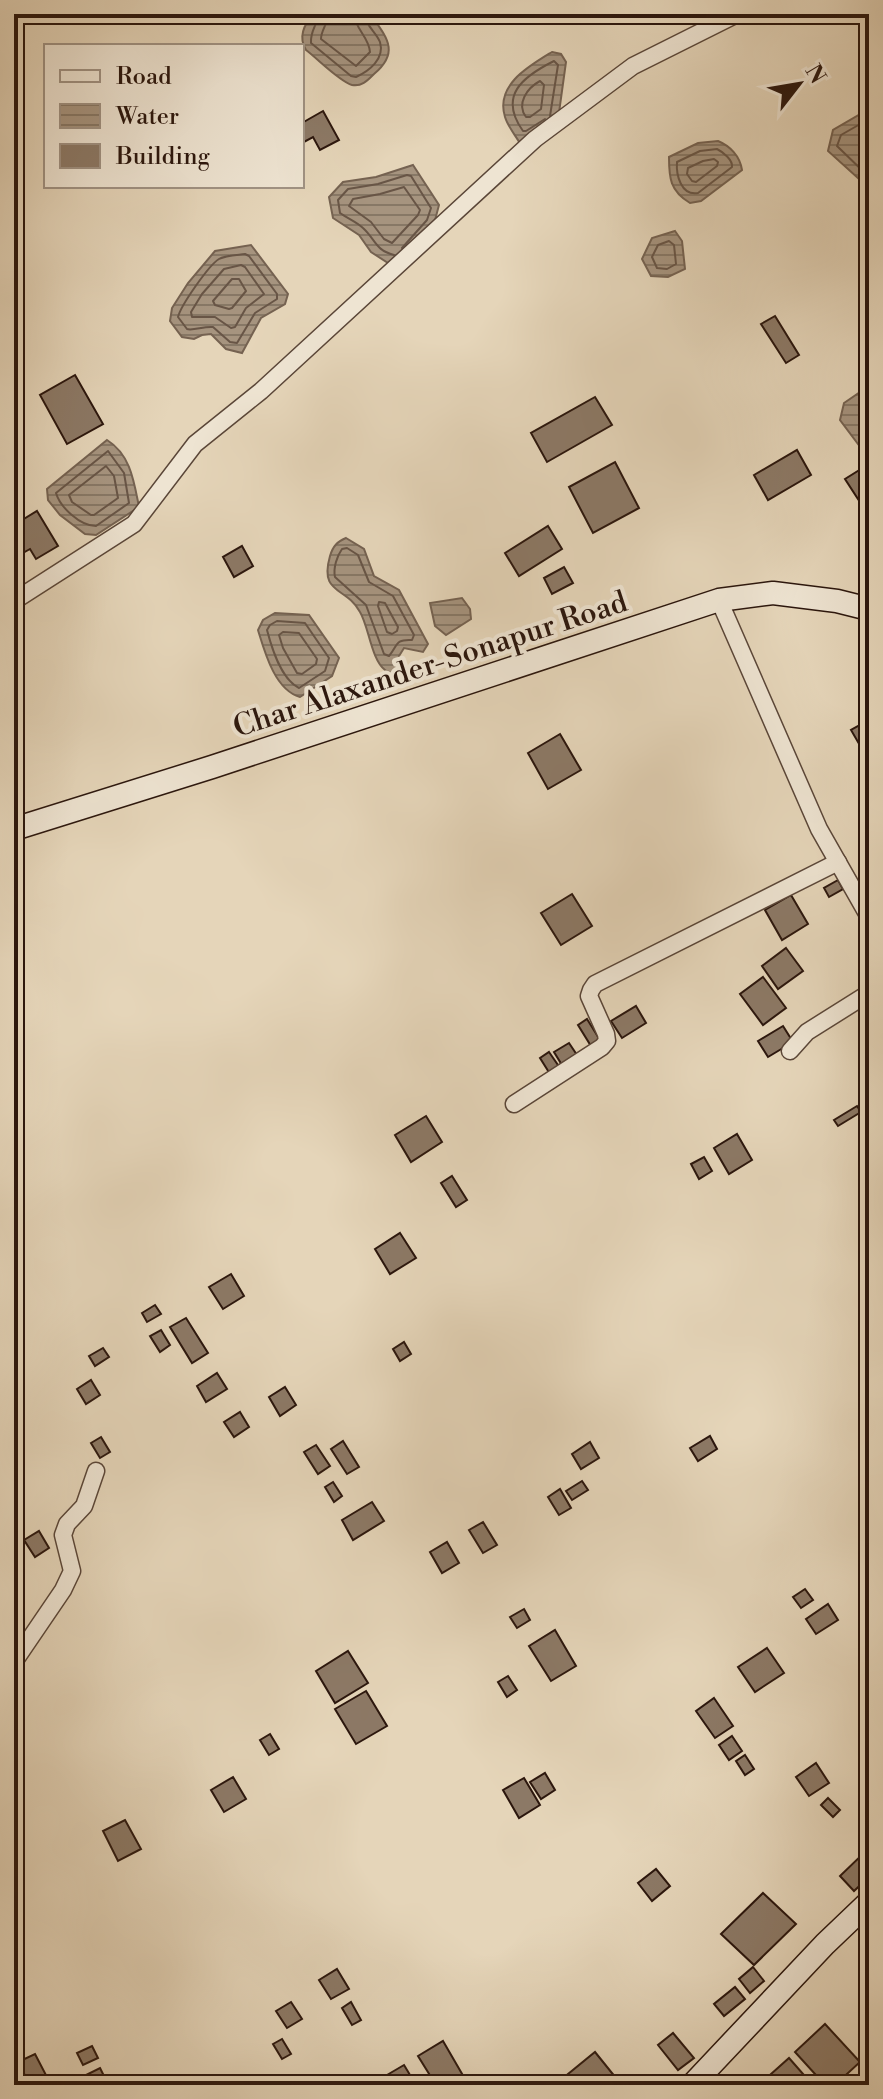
<svg xmlns="http://www.w3.org/2000/svg" width="883" height="2099" font-family="'Libre Bodoni',serif">
<style>
.water{fill:url(#water-rules);stroke:#756251;stroke-width:2}
.lines{fill:none;stroke-linecap:round;stroke-linejoin:round}
.shore{stroke:#685546;stroke-width:2}
.building{fill:#8c7966;stroke:#2b160d;stroke-width:2}
.street-casing{stroke:#5a4638;stroke-width:19}
.secondary-casing{stroke:#2b160d;stroke-width:25}
.street{stroke:#eee4d2;stroke-width:16}
.secondary{stroke:#eee4d2;stroke-width:22}
.labels{text-anchor:middle;stroke-width:8;stroke-linejoin:round;paint-order:stroke}
.street-label{font-size:30px;fill:#2b160d;stroke:#eee4d2}
</style>
<defs>
<pattern id="water-rules" width="6" height="5" patternUnits="userSpaceOnUse" patternTransform="scale(2)"><rect width="6" height="5" fill="#a6947f"/><path d="M0 2.5h6" fill="none" stroke="#877866"/></pattern>
</defs>
<rect width="100%" height="100%" fill="#e5d5b9"/>
<filter id="stains"><feTurbulence type="fractalNoise" baseFrequency=".0025" numOctaves="4"/><feColorMatrix values="0 0 0 0 .2 0 0 0 0 .09 0 0 0 0 .02 0 0 0 .5 -.17"/></filter>
<radialGradient id="worn" r=".72"><stop offset=".6" stop-color="#630" stop-opacity="0"/><stop offset="1" stop-color="#630" stop-opacity=".3"/></radialGradient>
<!-- water -->
<g class="water">
<path d="M 313,14 L 371,15 C 387,38 400,52 374,74 C 368,80 362,87 352,85 C 339,81 318,59 306,50 C 298,37 304,25 313,14 Z"/>
<path d="M 552,52 L 561,54 L 566,62 L 558,120 L 521,145 C 516,136 508,127 505,117 C 495,85 529,66 552,52 Z"/>
<polygon points="869,109 869,188 828,151 833,130"/>
<path d="M 718,141 C 730,146 740,156 742,170 L 701,201 L 690,203 C 670,191 669,178 669,157 L 698,143 Z"/>
<polygon points="413,165 439,205 434,224 388,263 371,252 359,235 333,218 329,197 343,182 376,177"/>
<polygon points="675,231 682,241 685,269 668,277 651,276 642,259 652,238"/>
<polygon points="251,245 288,294 285,304 261,318 242,353 226,349 211,334 202,335 194,339 182,337 170,321 172,308 188,283 215,251"/>
<polygon points="869,386 869,444 861,448 840,420 844,403"/>
<path d="M 107,440 C 131,455 134,482 139,507 L 96,535 L 85,534 L 60,515 L 48,500 L 47,489 Z"/>
<path d="M 346,538 L 364,549 L 374,576 L 399,590 L 428,644 L 423,652 L 404,648 L 399,656 L 397,675 C 395,674 387,672 385,670 C 371,659 369,627 360,612 C 346,586 319,595 330,556 C 333,546 337,542 346,538 Z"/>
<polygon points="462,598 470,609 471,619 446,635 435,626 430,603"/>
<path d="M 275,613 L 309,615 L 339,658 L 332,676 L 300,697 C 275,690 265,653 258,630 L 263,620 Z"/>
</g>
<g class="lines">
<!-- shore -->
<g class="shore">
<path d="M 318,14 C 318,25 310,30 311,43 L 351,76 L 356,77 C 369,71 385,59 380,42 C 376,32 366,26 364,14"/>
<path d="M 328,14 C 328,24 321,30 321,39 L 356,66 L 370,52 C 369,37 355,29 354,14"/>
<path d="M 540,81 L 544,85 L 541,109 L 530,117 L 526,117 C 516,104 527,88 540,81 Z"/>
<path d="M 545,119 L 526,131 L 523,131 C 498,96 522,77 554,61 L 558,65 L 550,116"/>
<polyline points="869,119 841,135 837,146 869,177"/>
<path d="M 717,149 C 723,152 733,160 732,167 L 698,193 C 681,196 676,175 677,162 L 700,151 Z"/>
<polygon points="714,159 718,162 717,166 696,182 692,181 687,174 688,168 703,161"/>
<polygon points="404,187 420,210 418,215 392,243 384,239 371,222 349,206 353,199 380,194"/>
<polygon points="669,241 674,245 676,264 667,269 657,268 652,257 658,245"/>
<path d="M 245,254 L 249,256 L 277,294 L 277,299 L 255,313 L 237,343 L 230,342 L 213,327 C 204,326 193,331 187,329 L 178,317 C 181,305 209,265 219,259 C 226,255 238,255 245,254 Z"/>
<path d="M 394,255 C 375,250 376,240 363,228 C 357,222 347,218 340,213 L 338,200 L 348,189 L 378,184 L 407,175 L 411,176 L 431,208 L 427,220 L 402,248"/>
<polygon points="241,265 245,267 264,294 246,308 235,327 231,328 215,317 192,317 191,312 202,294 224,269"/>
<polygon points="232,279 239,279 246,291 232,308 229,309 215,305 213,301"/>
<path d="M 108,451 L 124,473 L 129,503 L 96,526 C 80,526 60,507 56,493 Z"/>
<polygon points="106,466 114,476 118,498 94,515 91,515 72,502 69,495"/>
<path d="M 347,548 L 358,555 L 369,582 L 393,596 L 414,635 L 412,640 C 395,639 398,645 389,656 L 384,654 L 366,605 L 335,577 C 333,568 337,556 342,549 Z"/>
<polygon points="379,602 385,603 398,627 397,631 392,634 387,632 378,606"/>
<path d="M 277,621 L 305,623 L 329,658 L 325,671 L 299,688 C 281,679 272,649 267,630 L 270,625 Z"/>
<polygon points="283,632 299,633 317,659 316,664 302,674 297,673 283,648 279,635"/>
</g>
</g>
<!-- building -->
<g class="building">
<polygon points="323,111 339,140 320,150 313,137 302,143 302,123"/>
<polygon points="775,316 799,355 786,363 761,324"/>
<polygon points="75,375 103,424 67,444 40,395"/>
<polygon points="595,397 612,425 547,462 531,433"/>
<polygon points="797,450 811,475 768,500 754,475"/>
<polygon points="615,462 639,508 593,533 569,487"/>
<polygon points="869,464 869,516 845,479"/>
<polygon points="37,511 58,546 36,559 30,549 14,558 14,525"/>
<polygon points="548,526 562,549 519,576 505,553"/>
<polygon points="242,546 253,566 234,577 223,557"/>
<polygon points="564,567 573,583 552,594 544,578"/>
<polygon points="869,720 869,761 851,730"/>
<polygon points="560,734 581,770 548,789 528,753"/>
<polygon points="838,880 843,889 829,897 824,888"/>
<polygon points="572,894 592,926 561,945 541,913"/>
<polygon points="791,895 808,924 782,940 765,910"/>
<polygon points="786,948 803,971 778,989 762,966"/>
<polygon points="763,977 786,1008 763,1025 740,994"/>
<polygon points="636,1006 646,1023 622,1038 611,1021"/>
<polygon points="587,1019 600,1040 591,1046 578,1025"/>
<polygon points="783,1026 793,1042 768,1057 758,1041"/>
<polygon points="569,1043 577,1055 562,1065 554,1052"/>
<polygon points="549,1052 560,1068 550,1074 540,1058"/>
<polygon points="857,1106 861,1112 838,1126 834,1120"/>
<polygon points="426,1116 442,1142 411,1162 395,1135"/>
<polygon points="737,1134 752,1160 729,1174 714,1148"/>
<polygon points="704,1157 712,1171 699,1179 691,1164"/>
<polygon points="452,1176 467,1200 456,1207 441,1183"/>
<polygon points="400,1233 416,1258 390,1274 375,1249"/>
<polygon points="231,1274 244,1296 223,1309 209,1287"/>
<polygon points="155,1305 161,1314 147,1322 142,1313"/>
<polygon points="186,1318 208,1353 192,1363 170,1327"/>
<polygon points="161,1330 170,1345 160,1352 150,1336"/>
<polygon points="404,1342 411,1354 400,1361 393,1349"/>
<polygon points="103,1348 109,1357 95,1366 89,1356"/>
<polygon points="217,1373 227,1389 206,1402 197,1386"/>
<polygon points="91,1380 100,1395 86,1404 77,1389"/>
<polygon points="285,1387 296,1405 280,1416 269,1397"/>
<polygon points="240,1412 249,1427 234,1437 224,1422"/>
<polygon points="710,1436 717,1449 698,1461 690,1448"/>
<polygon points="101,1437 110,1452 100,1458 91,1443"/>
<polygon points="343,1441 359,1467 347,1474 331,1449"/>
<polygon points="590,1442 599,1458 581,1469 572,1454"/>
<polygon points="316,1445 330,1466 318,1474 304,1452"/>
<polygon points="582,1481 588,1490 572,1500 566,1491"/>
<polygon points="333,1482 342,1496 334,1502 325,1487"/>
<polygon points="560,1489 571,1508 559,1515 548,1497"/>
<polygon points="372,1502 384,1521 353,1540 342,1520"/>
<polygon points="483,1522 497,1545 483,1553 469,1530"/>
<polygon points="39,1531 49,1548 35,1557 24,1540"/>
<polygon points="447,1542 459,1563 442,1573 430,1552"/>
<polygon points="805,1589 813,1600 801,1608 793,1597"/>
<polygon points="828,1604 838,1620 816,1634 806,1619"/>
<polygon points="524,1609 530,1620 517,1628 510,1617"/>
<polygon points="555,1630 576,1666 551,1681 529,1646"/>
<polygon points="767,1648 784,1673 755,1692 738,1667"/>
<polygon points="348,1651 368,1683 335,1703 316,1671"/>
<polygon points="508,1676 517,1690 507,1697 498,1682"/>
<polygon points="366,1691 387,1726 356,1744 335,1709"/>
<polygon points="714,1698 733,1726 715,1738 696,1711"/>
<polygon points="270,1734 279,1749 269,1755 260,1740"/>
<polygon points="732,1736 742,1751 729,1760 719,1745"/>
<polygon points="745,1755 754,1769 745,1775 736,1761"/>
<polygon points="816,1763 829,1783 809,1796 796,1777"/>
<polygon points="545,1773 555,1790 541,1799 530,1782"/>
<polygon points="233,1777 246,1799 224,1812 211,1790"/>
<polygon points="524,1778 540,1805 519,1818 503,1790"/>
<polygon points="828,1798 840,1810 833,1817 821,1805"/>
<polygon points="125,1820 141,1849 118,1861 103,1831"/>
<polygon points="869,1848 869,1877 854,1891 840,1876"/>
<polygon points="656,1869 670,1886 652,1901 638,1883"/>
<polygon points="763,1893 796,1924 754,1965 721,1934"/>
<polygon points="753,1967 764,1981 750,1993 739,1979"/>
<polygon points="337,1969 349,1989 331,1999 319,1980"/>
<polygon points="735,1987 745,1999 724,2016 714,2004"/>
<polygon points="291,2002 302,2019 287,2028 276,2011"/>
<polygon points="351,2002 361,2020 352,2025 342,2008"/>
<polygon points="825,2024 860,2062 835,2085 825,2085 795,2052"/>
<polygon points="673,2033 694,2058 678,2070 658,2045"/>
<polygon points="282,2039 291,2054 282,2059 273,2044"/>
<polygon points="443,2041 465,2079 456,2085 436,2085 418,2056"/>
<polygon points="92,2046 98,2058 83,2065 77,2053"/>
<polygon points="595,2052 620,2083 618,2085 558,2085 557,2083"/>
<polygon points="35,2054 48,2079 36,2085 30,2085 18,2062"/>
<polygon points="789,2058 811,2083 808,2085 765,2085 762,2082"/>
<polygon points="404,2065 416,2085 393,2085 387,2075"/>
<polygon points="100,2068 107,2082 102,2085 86,2085 82,2077"/>
<polygon points="868,2069 869,2085 850,2085"/>
</g>
<g class="lines">
<!-- street casing -->
<g class="street-casing">
<g id="street">
<polyline points="719,600 819,829 869,917"/>
<polyline points="14,601 134,524 195,444 261,391 535,139 633,66 737,14"/>
<polyline points="790,1051 807,1032 869,993"/>
<polyline points="514,1104 602,1047 607,1041 606,1034 589,996 591,990 595,984 838,862"/>
<polyline points="14,1662 63,1590 72,1571 63,1535 67,1524 84,1506 96,1471"/>
</g>
</g>
<!-- secondary casing -->
<g class="secondary-casing">
<g id="secondary">
<polyline points="14,829 212,767 719,600 773,593 837,601 869,609"/>
<polyline points="692,2085 825,1944 869,1902"/>
</g>
</g>
<!-- street -->
<use href="#street" class="street"/>
<!-- secondary -->
<use href="#secondary" class="secondary"/>
</g>
<g class="labels">
<!-- street labels -->
<g class="street-label">
<text transform="translate(430 664) rotate(-18)" y="10">Char Alaxander-Sonapur Road</text>
</g>
</g>
<!-- margin -->
<rect width="883" height="2099" fill="none" stroke="#e5d5b9" stroke-width="48"/>
<rect x="16" y="16" width="851" height="2067" fill="none" stroke="#2b160d" stroke-width="4"/>
<rect x="24" y="24" width="835" height="2051" fill="none" stroke="#2b160d" stroke-width="2"/>
<!-- legend -->
<rect x="44" y="44" width="260" height="144" fill="#eee4d2" stroke="#a09283" stroke-width="2"/>
<rect x="60" y="70" width="40" height="12" fill="#eee4d2" stroke="#a09283" stroke-width="2"/>
<text x="116" y="84" font-size="24" fill="#2b160d">Road</text>
<rect x="60" y="104" width="40" height="24" fill="url(#water-rules)" stroke="#a09283" stroke-width="2"/>
<text x="116" y="124" font-size="24" fill="#2b160d">Water</text>
<rect x="60" y="144" width="40" height="24" fill="#8c7966" stroke="#a09283" stroke-width="2"/>
<text x="116" y="164" font-size="24" fill="#2b160d">Building</text>
<!-- north arrow -->
<g transform="translate(799 84) rotate(59)" stroke="#eee4d2" stroke-width="6" paint-order="stroke">
<path d="M0-6L14 30L0 20L-14 30Z" fill="#2b160d"/>
<text y="-12" font-size="22" font-weight="bold" text-anchor="middle" fill="#2b160d">N</text>
</g>
<rect width="100%" height="100%" filter="url(#stains)"/>
<rect width="100%" height="100%" fill="url(#worn)"/>
</svg>
